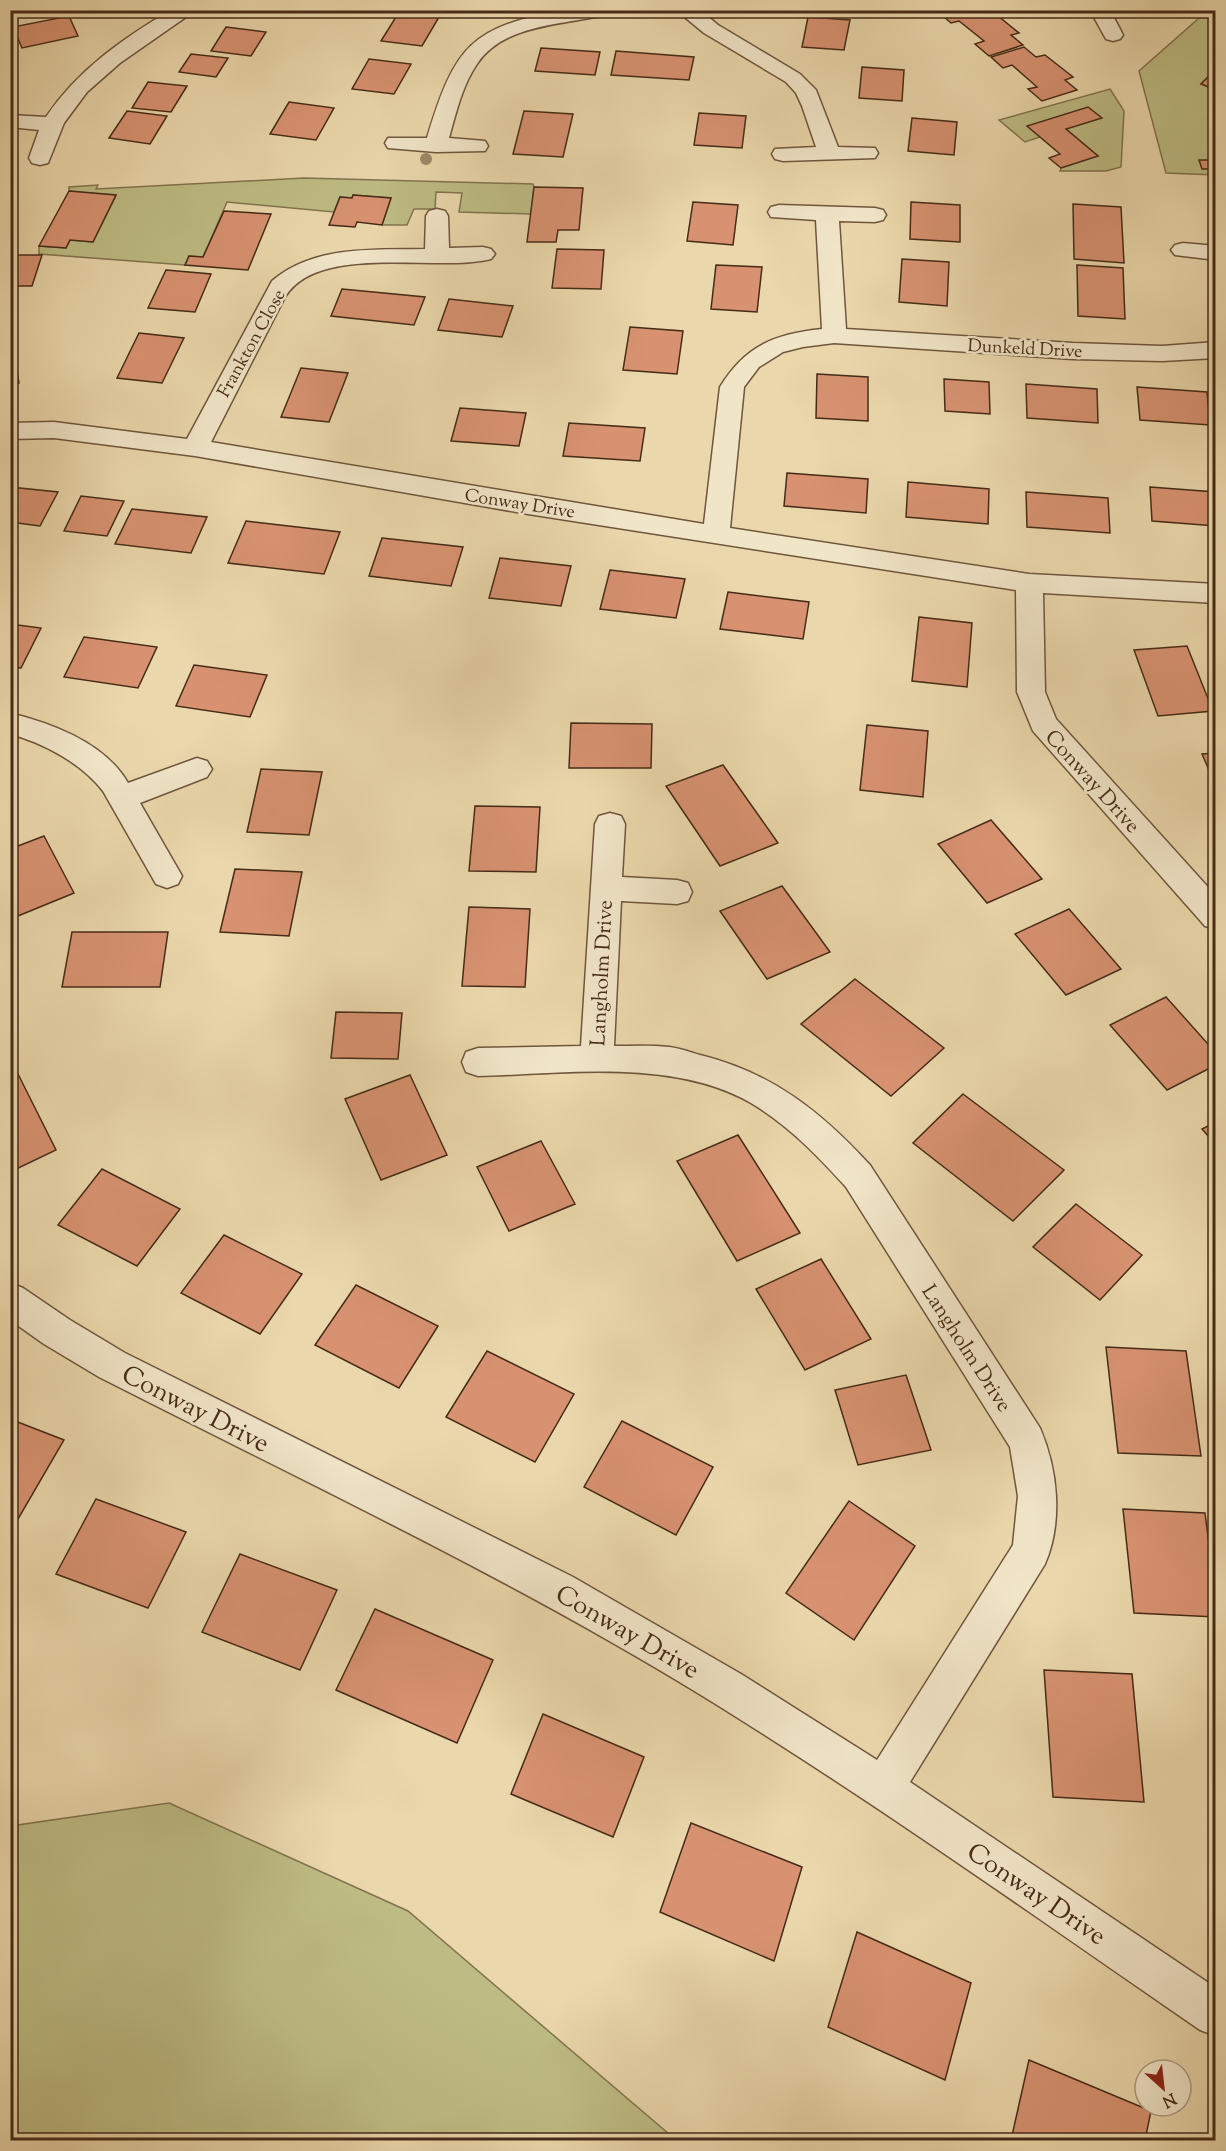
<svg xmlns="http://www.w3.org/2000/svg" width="1226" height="2151" font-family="'Sorts Mill Goudy',serif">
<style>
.green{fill:#bebc84;stroke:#82744e;stroke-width:1.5}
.building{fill:#d89271;stroke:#462b17;stroke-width:1.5}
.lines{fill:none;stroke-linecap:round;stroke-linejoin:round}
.street-casing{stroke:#6f563c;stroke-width:3}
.street{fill:#f1e5c8;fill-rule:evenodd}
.tree{fill:#9d8866}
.labels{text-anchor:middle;stroke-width:5;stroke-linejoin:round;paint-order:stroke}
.far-street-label{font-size:18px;fill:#462b17;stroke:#f1e5c8}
.street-label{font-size:21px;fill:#462b17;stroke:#f1e5c8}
.near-street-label{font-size:26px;fill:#462b17;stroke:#f1e5c8}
</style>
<rect width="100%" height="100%" fill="#ead7ab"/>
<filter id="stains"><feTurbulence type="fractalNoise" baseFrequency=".00333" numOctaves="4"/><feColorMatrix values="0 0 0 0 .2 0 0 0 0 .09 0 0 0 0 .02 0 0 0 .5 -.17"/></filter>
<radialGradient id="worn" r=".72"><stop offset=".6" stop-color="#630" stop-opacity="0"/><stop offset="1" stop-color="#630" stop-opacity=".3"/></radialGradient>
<!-- green -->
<g class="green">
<polygon points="1207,11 1215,11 1215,70 1201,84 1215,90 1215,116 1208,117 1215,140 1213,140 1215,159 1210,160 1215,175 1166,173 1139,71"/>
<polygon points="1110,89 1124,111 1121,167 1106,171 1060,171 1061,168 1098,156 1066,129 1101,118 1028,126 1040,137 1025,142 999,120"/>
<polygon points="304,178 533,184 534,187 531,214 459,212 462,193 436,192 435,209 414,209 407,225 382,225 391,198 353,195 352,198 340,197 334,212 227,202 203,257 189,256 185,265 39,254 39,246 66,248 70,240 93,242 116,196 69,191 69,187 98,185 96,189"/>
<polygon points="169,1803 408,1911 676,2140 11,2140 11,1826"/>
</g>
<!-- building -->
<g class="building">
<polygon points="936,10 981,10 984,13 992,11 1019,33 1011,35 1023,45 989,56 975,44 984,41 959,21 951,23"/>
<polygon points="399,12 439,17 422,46 381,41"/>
<polygon points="69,16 78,36 22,48 13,27"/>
<polygon points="808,17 850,20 844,50 802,47"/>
<polygon points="226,27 266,32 251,56 211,51"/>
<polygon points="1024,47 1036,57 1045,55 1073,77 1065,80 1077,90 1042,101 1028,89 1037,87 1012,65 1003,68 991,57"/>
<polygon points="541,48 600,52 595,75 535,71"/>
<polygon points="616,51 694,57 689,80 611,75"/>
<polygon points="191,54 228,58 216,77 179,72"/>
<polygon points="369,59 411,64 394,94 352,89"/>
<polygon points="862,67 904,70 902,101 859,98"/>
<polygon points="1216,70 1216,90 1201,84 1214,71"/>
<polygon points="148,82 187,86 171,112 132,108"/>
<polygon points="289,102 334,108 316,140 270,134"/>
<polygon points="1088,107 1102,118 1066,129 1098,156 1061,168 1049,158 1060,154 1027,126"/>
<polygon points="127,111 167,116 150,144 109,138"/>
<polygon points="524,111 573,114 563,157 513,154"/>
<polygon points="699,113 746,116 742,148 694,145"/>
<polygon points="912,118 957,122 954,155 908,151"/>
<polygon points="1199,160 1210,160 1213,169 1202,169"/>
<polygon points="534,187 583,188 579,230 558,230 556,242 527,242"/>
<polygon points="69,191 116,195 93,242 70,240 66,248 39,246"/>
<polygon points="353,195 391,198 382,225 357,222 355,227 329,225 340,197 352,198"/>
<polygon points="693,202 738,205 733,245 687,241"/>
<polygon points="911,202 960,205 960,242 910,239"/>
<polygon points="1073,204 1121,207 1124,263 1074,259"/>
<polygon points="224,211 271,214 248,270 185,265 189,256 203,257"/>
<polygon points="557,249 604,250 601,289 552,288"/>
<polygon points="10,255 42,255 32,286 10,286"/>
<polygon points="902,259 949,262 947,306 899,302"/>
<polygon points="716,265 762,267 757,312 711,309"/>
<polygon points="1077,265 1123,268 1125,319 1078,316"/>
<polygon points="166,270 211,274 195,312 148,308"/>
<polygon points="342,289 425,297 414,325 331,316"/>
<polygon points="449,299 513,306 502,337 438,330"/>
<polygon points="630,327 683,331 677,374 623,370"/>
<polygon points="139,333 184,338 162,383 117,378"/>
<polygon points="14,353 19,383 10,385 10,354"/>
<polygon points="301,368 348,373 329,422 281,417"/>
<polygon points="817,374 868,377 868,421 816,418"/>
<polygon points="944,379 989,382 990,414 945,411"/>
<polygon points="1026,384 1097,389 1098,423 1027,418"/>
<polygon points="1137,387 1207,392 1210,425 1140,420"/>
<polygon points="460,408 526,413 519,446 451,441"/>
<polygon points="569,423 645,428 640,461 563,456"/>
<polygon points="787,473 868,479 866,513 784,506"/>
<polygon points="908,482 989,489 988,524 906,517"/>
<polygon points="10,487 58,492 40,526 10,522"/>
<polygon points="1150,487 1216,492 1216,526 1152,521"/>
<polygon points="1026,492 1108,498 1110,533 1027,527"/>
<polygon points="81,496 124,501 107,536 64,531"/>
<polygon points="132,509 207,517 191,553 115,544"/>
<polygon points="246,521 340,532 324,574 228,563"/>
<polygon points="382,538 463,547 451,586 369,576"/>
<polygon points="500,558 571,566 561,606 489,598"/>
<polygon points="610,570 685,579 676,618 600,609"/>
<polygon points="728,592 809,602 803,639 720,629"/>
<polygon points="919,617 972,623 967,687 912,681"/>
<polygon points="10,624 41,628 21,668 10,667"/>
<polygon points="84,637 157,647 138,688 64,677"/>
<polygon points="1187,646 1213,711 1158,716 1134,650"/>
<polygon points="194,665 267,675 250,717 176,706"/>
<polygon points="571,723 652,724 651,768 569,768"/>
<polygon points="867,725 928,731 923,797 860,790"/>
<polygon points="1216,753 1216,786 1202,754"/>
<polygon points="723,765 778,843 720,866 666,786"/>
<polygon points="261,769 322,772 309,835 247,832"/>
<polygon points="475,806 540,807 536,872 469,871"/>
<polygon points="991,820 1042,879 987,903 938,844"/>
<polygon points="44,836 74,893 13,918 10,914 10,849"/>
<polygon points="235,869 302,872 289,936 220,932"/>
<polygon points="782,886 830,952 767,979 720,911"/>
<polygon points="469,907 530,909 525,987 462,986"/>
<polygon points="1069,909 1121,969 1066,995 1015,934"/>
<polygon points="72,932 168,932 160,987 62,987"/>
<polygon points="855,979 944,1048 891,1096 801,1024"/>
<polygon points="1166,997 1216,1053 1216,1065 1167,1090 1110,1025"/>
<polygon points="336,1012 402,1013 398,1059 331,1058"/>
<polygon points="12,1062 56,1150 10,1172 10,1063"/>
<polygon points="410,1075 447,1155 381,1180 345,1099"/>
<polygon points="963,1094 1064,1170 1013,1221 913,1143"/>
<polygon points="1216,1122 1216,1145 1202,1129"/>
<polygon points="738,1135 800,1233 737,1261 677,1161"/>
<polygon points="541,1141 575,1204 509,1231 477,1167"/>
<polygon points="102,1169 180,1209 137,1266 58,1225"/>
<polygon points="1076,1204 1142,1255 1100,1300 1033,1247"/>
<polygon points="224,1235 302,1274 260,1334 181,1293"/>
<polygon points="821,1259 871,1339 805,1370 756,1289"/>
<polygon points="356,1285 438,1326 399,1388 315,1345"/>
<polygon points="1106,1347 1186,1351 1201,1456 1118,1453"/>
<polygon points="487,1351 574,1394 535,1462 446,1417"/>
<polygon points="906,1375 931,1450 858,1465 835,1390"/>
<polygon points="10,1419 64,1440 18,1519 10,1516"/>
<polygon points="622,1421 713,1467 676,1535 584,1487"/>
<polygon points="96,1499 186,1532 148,1608 56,1574"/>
<polygon points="849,1501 915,1546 854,1640 786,1593"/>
<polygon points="1123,1509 1205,1513 1216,1599 1216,1617 1134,1613"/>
<polygon points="240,1554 337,1590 300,1670 202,1632"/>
<polygon points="375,1609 493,1660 457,1743 336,1690"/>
<polygon points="1044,1670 1132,1674 1144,1802 1053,1797"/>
<polygon points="543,1714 644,1757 613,1837 511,1794"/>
<polygon points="691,1823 802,1867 774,1961 660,1912"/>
<polygon points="857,1932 971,1983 945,2080 828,2027"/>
<polygon points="1029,2060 1151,2111 1145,2140 1011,2140"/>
</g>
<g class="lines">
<!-- street casing -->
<g class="street-casing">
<g id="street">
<path d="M 171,10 L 196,10 L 120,63 L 87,92 L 64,123 L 48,163 L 40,165 L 32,163 L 29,158 L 39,130 L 10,127 L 10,115 L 46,117 C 78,70 122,39 171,10 Z"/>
<path d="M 565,10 L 612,10 L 609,14 C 566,25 504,23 477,64 C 462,86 456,113 449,138 L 485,141 L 488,146 L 485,151 L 436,152 L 388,148 L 385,143 L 388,138 L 427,138 C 455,46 470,27 565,10 Z"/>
<polygon points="676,10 700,10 718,25 800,74 816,90 838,147 875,148 878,153 875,158 783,161 775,159 772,154 775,149 816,147 802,106 796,93 786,82 704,33"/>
<polygon points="1090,10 1110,10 1123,35 1120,39 1113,41 1106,39"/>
<path d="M 779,205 L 875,208 L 883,210 L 886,215 L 883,220 L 875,222 L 839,221 L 846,329 L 1073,343 L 1162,346 L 1216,342 L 1216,358 L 1162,361 L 1073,359 L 834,343 L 803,347 L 783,352 L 759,367 L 744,387 L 730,528 L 1029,574 L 1216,584 L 1216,603 L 1043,593 L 1045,692 L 1056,719 L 1216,896 L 1216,929 L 1205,926 L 1033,731 L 1017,692 L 1016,590 L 528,514 L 195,456 L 54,438 L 10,439 L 10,423 L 54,422 L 187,439 L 272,281 C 314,245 373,250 425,249 L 426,216 L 429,211 L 437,209 L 445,211 L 448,216 L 449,248 L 483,247 L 491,249 L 495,254 L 491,259 C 436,273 319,242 285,297 L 211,442 L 704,524 L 720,387 C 745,346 774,334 822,329 L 816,220 L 771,217 L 768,212 L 771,207 Z"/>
<polygon points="1183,243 1216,246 1216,260 1175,255 1171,250 1175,245"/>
<path d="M 10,713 C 54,724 105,743 128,783 L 197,758 L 207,761 L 212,769 L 207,777 L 140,803 L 182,876 L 178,884 L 167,888 L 156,884 L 103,791 C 81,763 44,743 10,734 Z"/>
<path d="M 610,813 L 621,816 L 625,824 L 622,877 L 677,880 L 688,883 L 692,892 L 688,901 L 677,904 L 621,901 L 614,1046 C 632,1046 651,1045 669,1047 C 679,1048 690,1052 700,1055 C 773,1073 821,1112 870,1165 L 1040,1428 C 1058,1470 1063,1522 1045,1564 L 910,1782 L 1216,1988 L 1216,2036 L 1200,2030 C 1039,1919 880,1806 714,1703 C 517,1581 305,1482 99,1377 L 44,1344 L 10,1320 L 10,1283 L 23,1288 L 70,1320 L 125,1353 L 573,1577 L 741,1674 L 877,1760 L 1013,1545 L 1018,1496 L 1010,1447 L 846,1187 C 817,1155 788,1125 751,1103 C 673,1058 564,1074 478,1076 L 466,1072 L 462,1062 L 466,1052 L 478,1048 L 581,1046 L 595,824 L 599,816 Z"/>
</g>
</g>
<!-- street -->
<use href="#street" class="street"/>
</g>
<!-- trees -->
<circle class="tree" cx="426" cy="159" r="6"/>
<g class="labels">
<!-- far-street labels -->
<g class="far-street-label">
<text transform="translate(251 343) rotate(-61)" y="6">Frankton Close</text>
<text transform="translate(1025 348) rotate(3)" y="6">Dunkeld Drive</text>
<text transform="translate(520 503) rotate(9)" y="6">Conway Drive</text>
</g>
<!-- street labels -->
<g class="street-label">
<text transform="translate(1093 781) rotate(48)" y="7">Conway Drive</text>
<text transform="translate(601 973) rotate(-87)" y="7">Langholm Drive</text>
<text transform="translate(967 1348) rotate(57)" y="7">Langholm Drive</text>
</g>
<!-- near-street labels -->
<g class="near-street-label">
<text transform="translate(196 1408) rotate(27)" y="9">Conway Drive</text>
<text transform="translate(628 1631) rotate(30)" y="9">Conway Drive</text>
<text transform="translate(1037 1893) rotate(34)" y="9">Conway Drive</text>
</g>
</g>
<!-- margin -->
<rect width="1226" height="2151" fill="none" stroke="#ead7ab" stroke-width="36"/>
<rect x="12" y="12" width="1202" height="2127" fill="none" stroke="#462b17" stroke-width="3"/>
<rect x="18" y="18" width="1190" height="2115" fill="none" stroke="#462b17" stroke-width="1.5"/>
<!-- north arrow -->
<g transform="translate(1163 2088) rotate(153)"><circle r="28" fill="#f1e5c8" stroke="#ad9b81" stroke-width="1.5"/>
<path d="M0-4.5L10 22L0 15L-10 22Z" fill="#8f2418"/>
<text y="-9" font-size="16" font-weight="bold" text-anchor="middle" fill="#462b17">N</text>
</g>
<rect width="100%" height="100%" filter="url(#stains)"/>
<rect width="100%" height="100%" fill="url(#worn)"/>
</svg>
